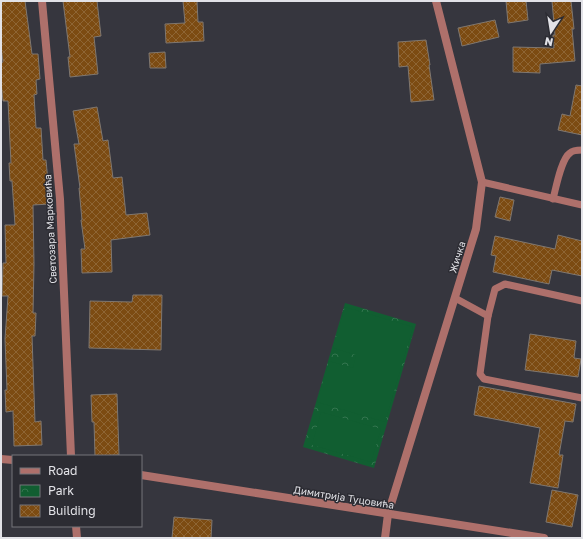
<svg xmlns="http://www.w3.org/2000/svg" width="583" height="539" font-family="'Golos Text',sans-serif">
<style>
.park{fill:url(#park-crowns)}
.pitch{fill:#115e31}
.building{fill:url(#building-cross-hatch);stroke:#7f7770}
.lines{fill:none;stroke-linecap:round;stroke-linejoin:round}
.lane{stroke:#ae706b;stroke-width:7}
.street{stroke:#ae706b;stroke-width:8}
.labels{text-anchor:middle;stroke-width:3;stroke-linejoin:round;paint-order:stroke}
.street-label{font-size:10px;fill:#e2e2e7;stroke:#2c2c33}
</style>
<defs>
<pattern id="park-crowns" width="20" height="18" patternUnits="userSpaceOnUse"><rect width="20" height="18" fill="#115e31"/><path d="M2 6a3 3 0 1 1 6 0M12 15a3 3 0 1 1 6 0" fill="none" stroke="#33754f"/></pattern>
<pattern id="building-cross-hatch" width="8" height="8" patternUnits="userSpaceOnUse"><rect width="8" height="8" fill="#7c4b12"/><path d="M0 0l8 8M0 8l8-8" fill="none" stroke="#8e6534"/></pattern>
</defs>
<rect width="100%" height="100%" fill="#36363e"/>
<!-- park -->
<polygon class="park" points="345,303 416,324 374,468 303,447"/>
<!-- pitch -->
<g class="pitch">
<polygon points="345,307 413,327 385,422 317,402 329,361 353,368 356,355 333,348"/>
<polygon points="321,412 381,429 371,462 312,445"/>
</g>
<!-- building -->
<g class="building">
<polygon points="1,1 25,1 32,54 38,54 40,79 36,80 37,94 34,95 36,128 41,128 43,160 46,160 50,204 33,205 34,264 33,313 36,313 35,336 32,336 35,422 41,421 42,445 14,446 13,411 6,412 5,390 7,390 5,339 8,296 2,296 3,263 6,263 5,225 15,225 12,181 10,181 9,163 11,163 8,101 3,101 1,82 1,63 3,62 1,47"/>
<polygon points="63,1 97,1 101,36 94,37 98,74 70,77 68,57 70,57"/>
<polygon points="183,1 197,1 198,22 203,22 204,41 166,43 165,24 185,23"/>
<polygon points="506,1 526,1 528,20 508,23"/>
<polygon points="552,1 571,1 574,29 572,29 575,61 540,64 540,73 513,72 513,47 554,48 553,35 555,35"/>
<polygon points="495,20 499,37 462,46 458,28"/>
<polygon points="426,40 430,65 429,65 434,100 411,102 408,66 399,67 398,42"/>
<polygon points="165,52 166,68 150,68 149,53"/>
<polygon points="576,85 582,86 582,135 558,130 562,114 570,116"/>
<polygon points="97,107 103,141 108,140 113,178 122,177 126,215 147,213 150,235 111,240 112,272 82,273 81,249 85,249 81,220 82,220 79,188 80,188 74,144 79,144 73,111"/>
<polygon points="500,197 514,200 510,221 495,217"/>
<polygon points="558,235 582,241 582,276 552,270 549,284 493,272 496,256 491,255 495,236 555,249"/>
<polygon points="133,295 162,295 161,350 89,348 90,301 132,302"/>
<polygon points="530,334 576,341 574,358 581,359 578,377 525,370"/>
<polygon points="479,386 576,404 573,422 565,421 559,455 563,455 558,488 530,483 540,428 474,415"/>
<polygon points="117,394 119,455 95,456 94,422 92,422 91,395"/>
<polygon points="552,490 578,495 572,527 546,522"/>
<polygon points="174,517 212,520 211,538 172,538"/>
</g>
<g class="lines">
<!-- lane -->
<g class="lane">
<polyline points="482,182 582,205"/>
<path d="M 553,199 C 556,188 561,159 570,153 C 573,150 578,150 582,150"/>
<polyline points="455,298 488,316"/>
<polyline points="582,301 505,284 495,289 488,316 480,374 484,379 582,398"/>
</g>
<!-- street -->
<g class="street">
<polyline points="42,1 60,199 71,456"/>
<polyline points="1,459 13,460"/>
<polyline points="141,475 544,538"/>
<polyline points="76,526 77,538"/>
<polyline points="385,538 388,514 476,229 482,182 436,1"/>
</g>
</g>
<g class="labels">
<!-- street labels -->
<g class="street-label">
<text transform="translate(50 229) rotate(-93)" y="4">Светозара Марковића</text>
<text transform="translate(457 257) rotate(-73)" y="4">Жичка</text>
<text transform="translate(344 497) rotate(9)" y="4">Димитрија Туцовића</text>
</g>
</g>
<!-- border -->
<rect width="583" height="539" fill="none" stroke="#e2e2e7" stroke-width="4"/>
<!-- legend -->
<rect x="12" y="455" width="130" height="72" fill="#2c2c33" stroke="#75757b"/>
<rect x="20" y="468" width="20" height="6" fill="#ae706b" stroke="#75757b"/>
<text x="48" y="475" font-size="12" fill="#e2e2e7">Road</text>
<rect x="20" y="485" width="20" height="12" fill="url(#park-crowns)" stroke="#75757b"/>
<text x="48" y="495" font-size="12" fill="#e2e2e7">Park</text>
<rect x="20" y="505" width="20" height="12" fill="url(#building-cross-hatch)" stroke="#75757b"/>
<text x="48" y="515" font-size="12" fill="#e2e2e7">Building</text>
<!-- north arrow -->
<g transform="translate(551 32) rotate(192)" stroke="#2c2c33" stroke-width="3" paint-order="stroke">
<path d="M0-3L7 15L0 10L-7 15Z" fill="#e2e2e7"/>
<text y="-6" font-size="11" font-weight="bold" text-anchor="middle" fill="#e2e2e7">N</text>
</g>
</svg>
